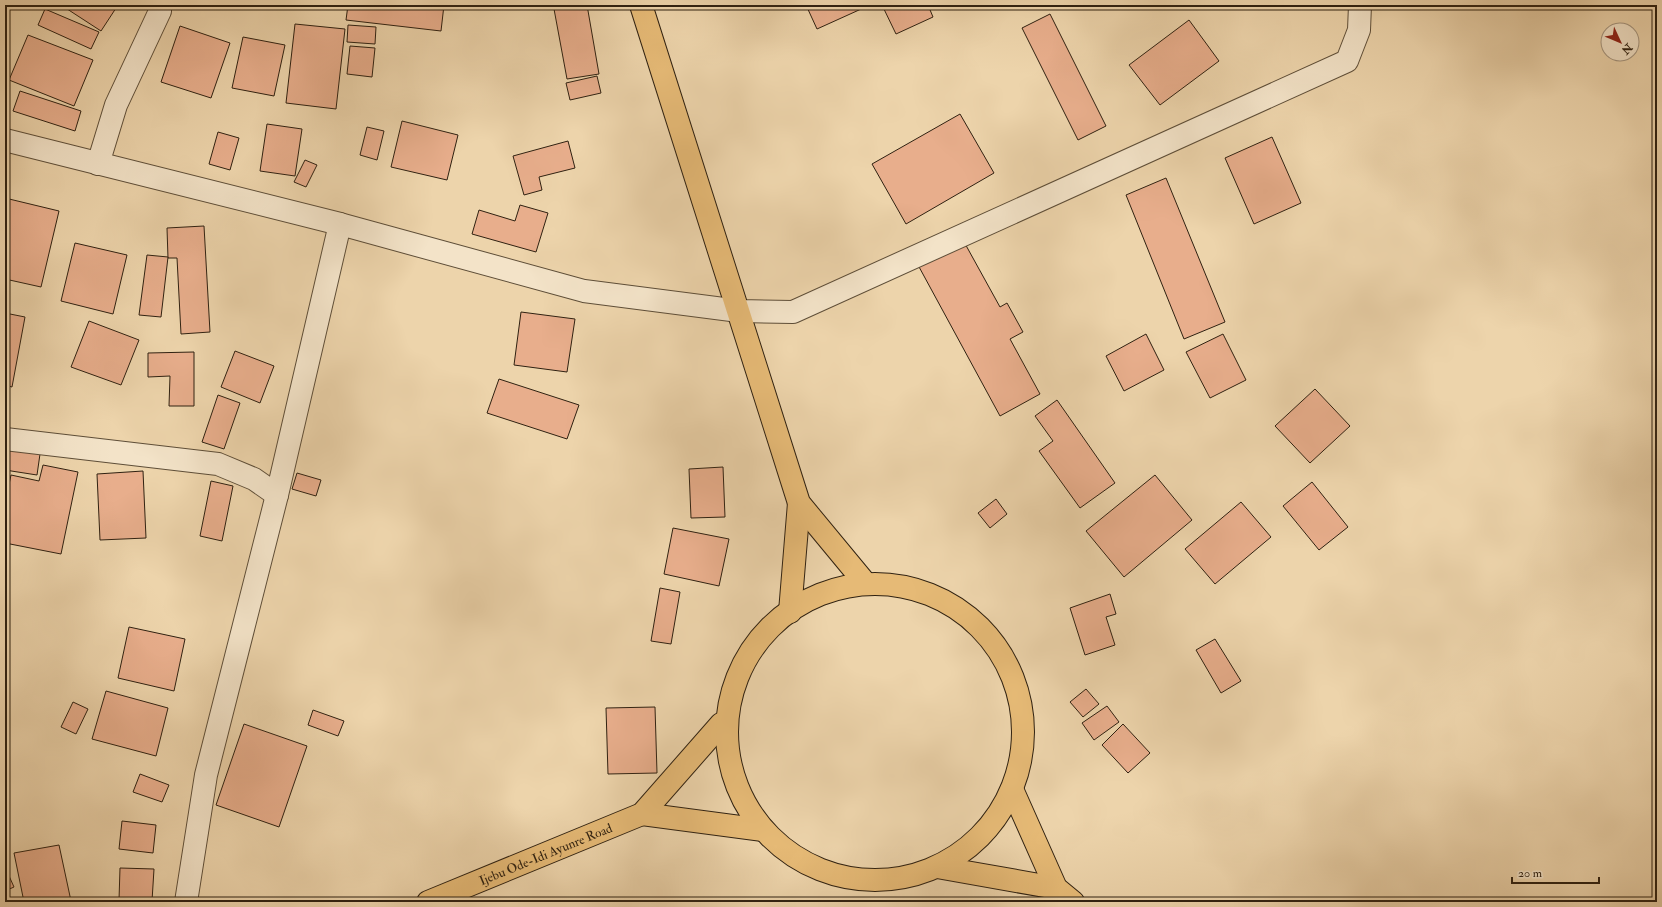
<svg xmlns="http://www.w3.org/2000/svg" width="1662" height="907" font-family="'IM FELL Double Pica',serif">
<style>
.building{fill:#e8ae8c;stroke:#2f2111}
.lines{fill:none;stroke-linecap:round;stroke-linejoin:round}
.minor-casing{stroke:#5e4e38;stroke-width:24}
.major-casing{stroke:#2f2111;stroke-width:24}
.highway-casing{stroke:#2f2111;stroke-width:24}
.minor{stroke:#f3e3c8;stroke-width:22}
.major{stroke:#e6ba76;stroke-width:22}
.highway{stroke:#e6ba76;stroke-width:22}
.labels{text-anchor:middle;stroke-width:3;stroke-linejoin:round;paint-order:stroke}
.street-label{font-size:13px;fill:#2f2111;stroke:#f3e3c8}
</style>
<rect width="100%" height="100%" fill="#edd4ab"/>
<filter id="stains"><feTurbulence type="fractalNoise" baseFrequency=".005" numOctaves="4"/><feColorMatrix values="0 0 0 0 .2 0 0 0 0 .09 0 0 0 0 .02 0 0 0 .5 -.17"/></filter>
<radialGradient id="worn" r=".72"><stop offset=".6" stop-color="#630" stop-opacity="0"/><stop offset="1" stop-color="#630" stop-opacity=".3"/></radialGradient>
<!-- building -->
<g class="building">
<polygon points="61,5 118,5 101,31"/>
<polygon points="348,5 444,5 441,31 346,20"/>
<polygon points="577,5 587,5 599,74 567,79 554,9"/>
<polygon points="806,5 870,5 817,29"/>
<polygon points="882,5 928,5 933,17 896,34"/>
<polygon points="1259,5 1312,5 1312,9 1259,8"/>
<polygon points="45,9 99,32 91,49 38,25"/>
<polygon points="1050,14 1106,126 1078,140 1022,28"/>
<polygon points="1189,20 1219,61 1160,105 1129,65"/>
<polygon points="295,24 345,29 336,109 286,103"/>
<polygon points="348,25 376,27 375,44 347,42"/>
<polygon points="180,26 230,43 211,98 161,82"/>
<polygon points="28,35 93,60 74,106 9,80"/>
<polygon points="243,37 285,45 274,96 232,88"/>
<polygon points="350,46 375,48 372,77 347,74"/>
<polygon points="597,76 601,93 570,100 566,83"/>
<polygon points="20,91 81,111 75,131 13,111"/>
<polygon points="960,114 994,173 906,224 872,164"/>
<polygon points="402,121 458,135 447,180 391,167"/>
<polygon points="267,124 302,129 295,176 260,171"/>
<polygon points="367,127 384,131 377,160 360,155"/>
<polygon points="218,132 239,138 230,170 209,164"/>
<polygon points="1272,137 1301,203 1254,224 1225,158"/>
<polygon points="568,141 575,168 539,177 542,190 524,195 513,156"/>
<polygon points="305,160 317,165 306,187 294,182"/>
<polygon points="1166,178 1225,322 1184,339 1126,195"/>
<polygon points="5,198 59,211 41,287 5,279"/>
<polygon points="520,205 548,213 536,252 472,234 479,210 515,221"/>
<polygon points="204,226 210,332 181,334 177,258 168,258 167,228"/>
<polygon points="963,240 1000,307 1007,303 1023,332 1010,339 1040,394 1000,416 918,265"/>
<polygon points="75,243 127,255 113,314 61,301"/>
<polygon points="147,255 168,257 161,317 139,315"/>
<polygon points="521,312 575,319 567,372 514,365"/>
<polygon points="5,313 25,317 12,387 5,385"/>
<polygon points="89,321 139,340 121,385 71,367"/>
<polygon points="1146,334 1164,370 1124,391 1106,356"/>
<polygon points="1223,334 1246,380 1210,398 1186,352"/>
<polygon points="235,351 274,366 260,403 221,387"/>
<polygon points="194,352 194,406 169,406 170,376 148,377 148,353"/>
<polygon points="499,379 579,405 567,439 487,413"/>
<polygon points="1315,389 1350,426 1310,463 1275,426"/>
<polygon points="218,395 240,403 224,449 202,442"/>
<polygon points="1057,400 1115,483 1080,508 1039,451 1053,441 1035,416"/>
<polygon points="9,449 40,454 37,475 5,470"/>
<polygon points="43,465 78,472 61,554 5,543 5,503 11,475 39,481"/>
<polygon points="723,467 725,517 691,518 689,469"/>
<polygon points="143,471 146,538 100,540 97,474"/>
<polygon points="297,473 321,480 316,496 292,489"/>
<polygon points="1155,475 1192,520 1124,577 1086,531"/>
<polygon points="211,481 233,486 222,541 200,536"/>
<polygon points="1312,482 1348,527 1319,550 1283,506"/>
<polygon points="996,499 1007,514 990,528 978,513"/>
<polygon points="1241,502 1271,537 1215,584 1185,549"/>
<polygon points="673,528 729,539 719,586 664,574"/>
<polygon points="660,588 680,592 671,644 651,641"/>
<polygon points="1110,594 1116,614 1106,617 1115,645 1085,655 1070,608"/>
<polygon points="129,627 185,639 174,691 118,678"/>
<polygon points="1215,639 1241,681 1221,693 1196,650"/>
<polygon points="1086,689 1099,704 1083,717 1070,702"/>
<polygon points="106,691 168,708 156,756 92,739"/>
<polygon points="73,702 88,709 76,734 61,727"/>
<polygon points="1107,706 1119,722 1094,740 1082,723"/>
<polygon points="655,707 657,773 608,774 606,708"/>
<polygon points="313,710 344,721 338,736 308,725"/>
<polygon points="244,724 307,746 279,827 216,805"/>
<polygon points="1123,724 1150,753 1128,773 1102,745"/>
<polygon points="140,774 169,785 162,802 133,792"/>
<polygon points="122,821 156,825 153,853 119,849"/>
<polygon points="59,845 71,901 24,902 14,853"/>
<polygon points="5,867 14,887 5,891"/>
<polygon points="120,868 154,869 152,901 119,900"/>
</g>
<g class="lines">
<!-- minor casing -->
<g class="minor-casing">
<g id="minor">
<polyline points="5,140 340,224 584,291 739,311 793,312 1347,61 1359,30 1360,5"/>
<polyline points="98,164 116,105 160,11"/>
<polyline points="5,439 218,464 254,479 277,495"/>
<polyline points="186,902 206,775 277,495 340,224"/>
</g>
</g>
<!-- major casing -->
<g class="major-casing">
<g id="major">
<polyline points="642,814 763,830"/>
<path id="s1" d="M 428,902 L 642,814 L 721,724"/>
</g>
</g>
<!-- highway casing -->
<g class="highway-casing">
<g id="highway">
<polyline points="641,5 799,503 866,584"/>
<circle cx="875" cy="732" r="148"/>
<polyline points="790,612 799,503"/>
<polyline points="1012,789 1056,888 1073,902"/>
<polyline points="937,867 1056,888"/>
</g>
</g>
<!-- minor -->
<use href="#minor" class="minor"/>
<!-- major -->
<use href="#major" class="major"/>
<!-- highway -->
<use href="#highway" class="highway"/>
</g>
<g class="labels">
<!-- street labels -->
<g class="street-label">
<text dy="5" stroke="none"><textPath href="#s1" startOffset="127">Ijebu Ode-Idi Ayunre Road</textPath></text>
</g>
</g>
<!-- margin -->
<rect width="1662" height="907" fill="none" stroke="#edd4ab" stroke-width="20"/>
<rect x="6" y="6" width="1650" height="895" fill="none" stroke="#2f2111" stroke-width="2"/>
<rect x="10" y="10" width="1642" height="887" fill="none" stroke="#2f2111"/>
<!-- north arrow -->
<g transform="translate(1620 42) rotate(134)"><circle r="19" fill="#f3e3c8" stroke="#a5957f"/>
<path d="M0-3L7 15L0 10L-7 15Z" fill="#8f2418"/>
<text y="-6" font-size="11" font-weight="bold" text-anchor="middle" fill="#2f2111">N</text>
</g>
<!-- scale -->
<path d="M1512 877v6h87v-6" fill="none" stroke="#2f2111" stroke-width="2"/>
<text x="1518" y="877" font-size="12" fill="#2f2111" stroke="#f3e3c8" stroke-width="3" paint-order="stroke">20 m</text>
<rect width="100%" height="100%" filter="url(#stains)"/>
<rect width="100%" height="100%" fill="url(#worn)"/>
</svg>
